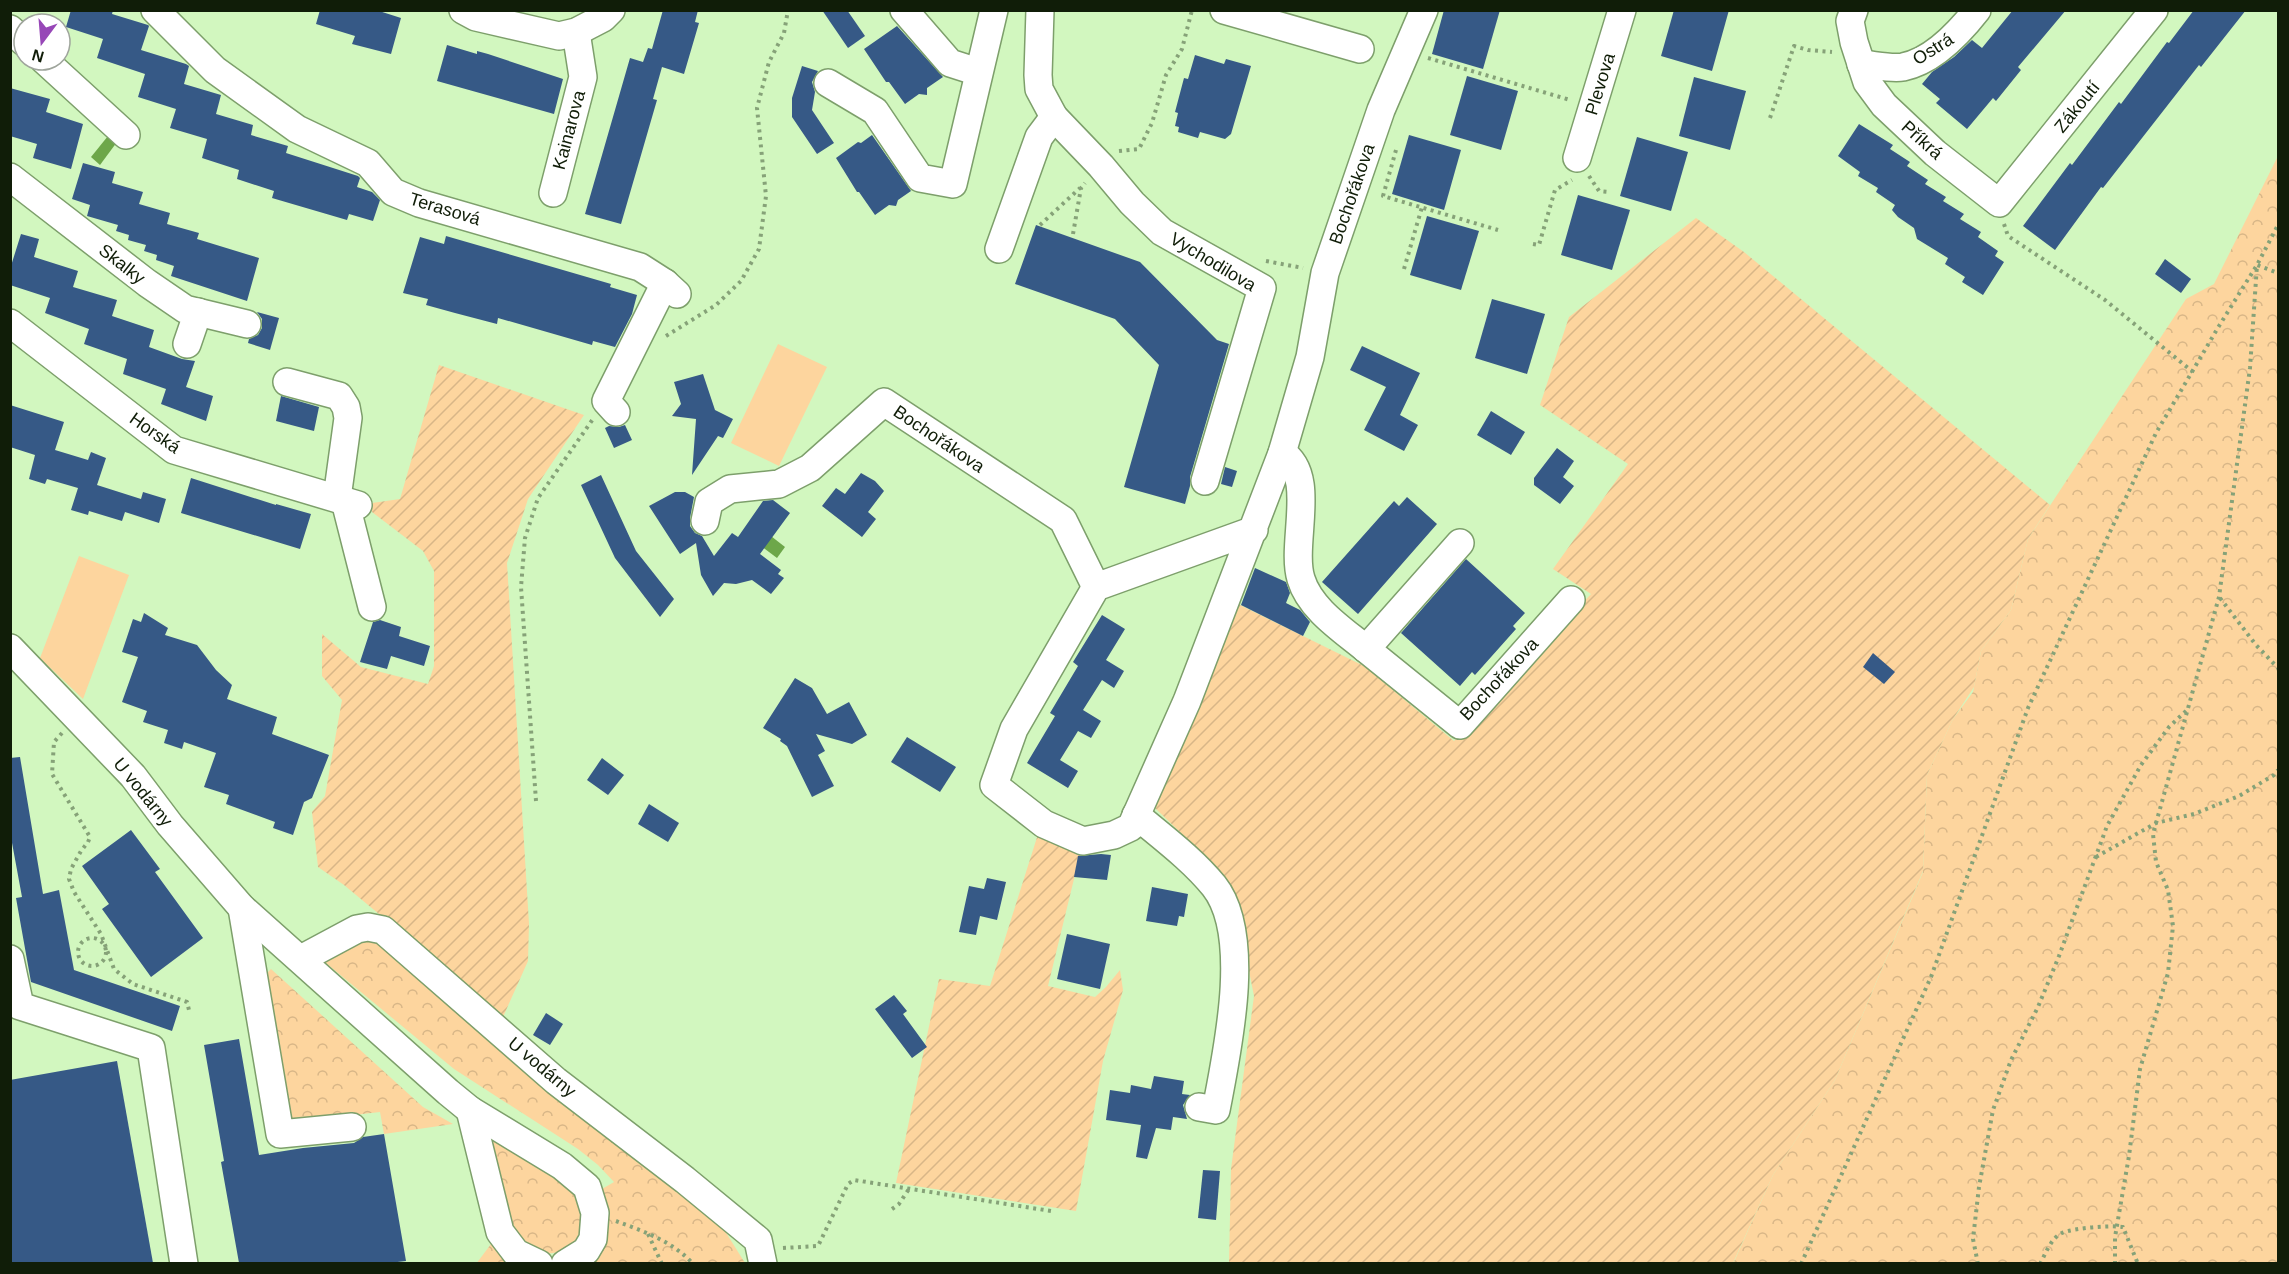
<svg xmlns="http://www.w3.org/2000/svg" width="2289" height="1274" font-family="Helvetica,sans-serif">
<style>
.forest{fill:url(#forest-crowns)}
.park{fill:#fdd59e}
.garden{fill:url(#garden-furrows)}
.water{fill:#6da749}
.building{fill:#365986}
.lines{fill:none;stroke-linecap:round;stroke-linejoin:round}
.minor-casing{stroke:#7d9f6b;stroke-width:30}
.path{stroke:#86a278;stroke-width:4;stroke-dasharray:3 4.5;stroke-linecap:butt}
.minor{stroke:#fff;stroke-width:27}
.labels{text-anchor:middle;stroke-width:6;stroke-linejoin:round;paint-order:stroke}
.street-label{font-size:18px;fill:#101d08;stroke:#fff}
</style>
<defs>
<pattern id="forest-crowns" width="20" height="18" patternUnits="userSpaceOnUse" patternTransform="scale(1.5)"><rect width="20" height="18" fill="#fdd59e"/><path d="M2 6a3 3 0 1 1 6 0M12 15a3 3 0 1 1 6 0" fill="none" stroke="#d8b687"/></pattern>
<pattern id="garden-furrows" width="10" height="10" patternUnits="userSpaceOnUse" patternTransform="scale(1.5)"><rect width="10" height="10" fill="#fdd59e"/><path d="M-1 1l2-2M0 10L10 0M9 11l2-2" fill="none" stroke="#d8b687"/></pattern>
</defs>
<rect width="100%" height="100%" fill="#d2f7bf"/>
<!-- forest -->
<g class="forest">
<polygon points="2278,156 2278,1263 1733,1264 1773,1175 1835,1080 1923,872 1927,775 1953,719 1973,692 1981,651 2011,610 2028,539 2186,299 2214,284"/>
<path d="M 375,931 L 494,1036 L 725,1231 L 745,1263 L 585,1263 C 600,1235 615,1222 602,1189 L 614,1182 L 598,1165 L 578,1149 L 454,1069 L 321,959 Z"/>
<polygon points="271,969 423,1107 453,1124 384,1134 380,1112 302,1121 292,1119 286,1114 266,974"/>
<path d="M 493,1138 L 566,1182 L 584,1205 C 582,1228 583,1241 560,1251 C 544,1258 526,1248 515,1235 C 509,1228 495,1155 491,1141 Z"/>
<polygon points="491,1244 509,1263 476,1264"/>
</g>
<!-- park -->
<g class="park">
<polygon points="778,344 827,367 779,466 731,443"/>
<polygon points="79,556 129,575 83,699 40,658"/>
</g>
<!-- garden -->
<g class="garden">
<polygon points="1696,218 1744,252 2050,505 2028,539 2011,610 1981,651 1974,687 1953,719 1927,775 1923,871 1835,1080 1773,1175 1733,1263 1229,1263 1231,1169 1254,996 1238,916 1209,868 1183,835 1155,808 1236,603 1364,666 1454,741 1591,594 1553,569 1628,464 1540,405 1569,317"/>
<polygon points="439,365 584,415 528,499 507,563 529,924 528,961 503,1017 344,885 318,867 312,812 325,796 342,700 322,676 322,634 361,667 428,684 434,666 434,571 423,551 372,512 372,503 400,499"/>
<polygon points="1039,831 1082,846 1048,986 1095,997 1106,987 1120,970 1123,990 1103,1061 1076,1211 896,1183 939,979 990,986"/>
</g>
<!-- water -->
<g class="water">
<polygon points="108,136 117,142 100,165 91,157"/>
<polygon points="758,526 785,547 777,558 749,537"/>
</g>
<!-- building -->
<g class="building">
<polygon points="71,10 113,10 112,14 148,25 149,26 141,50 186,64 189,66 184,84 221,95 216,114 253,125 251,135 288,146 286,153 358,176 360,178 357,187 372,192 380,200 373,221 349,214 347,220 272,198 274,191 237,179 239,170 202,158 207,139 170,128 176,109 138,97 145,74 97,58 103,39 66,27"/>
<polygon points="320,10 376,10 401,18 391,54 352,44 355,36 316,24"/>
<polygon points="663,10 698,10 695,22 699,23 684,74 662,67 653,99 657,100 621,224 585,214 630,58 643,62 648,48 652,49"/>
<polygon points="822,10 847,10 865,36 848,48"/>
<polygon points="1444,10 1500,10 1483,69 1432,54"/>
<polygon points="1674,10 1729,10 1712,71 1661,56"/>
<polygon points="2013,10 2066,10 2018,67 2021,70 1996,101 1993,98 1967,129 1936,103 1940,99 1922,84 1932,72 1954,57 1972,40 1982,48"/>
<polygon points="2194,10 2246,10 2201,67 2199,65 2103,188 2101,187 2055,250 2023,226 2070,163 2072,165 2119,102 2121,104 2167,42 2169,43"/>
<polygon points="897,26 943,77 927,88 927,95 919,94 905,104 889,82 886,82 864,49"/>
<polygon points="447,45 477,54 477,51 488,54 563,79 554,114 437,81"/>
<polygon points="1195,55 1224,64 1226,59 1251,66 1231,134 1225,139 1200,132 1198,138 1178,132 1179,127 1175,126 1178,113 1175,112 1184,78 1188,79"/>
<polygon points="802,66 818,71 812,82 815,92 812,110 834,143 817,154 792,117 792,98"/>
<polygon points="1467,76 1518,91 1501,150 1450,135"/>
<polygon points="1694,77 1746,91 1730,150 1679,136"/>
<polygon points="10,88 50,99 46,112 83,124 71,169 33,158 37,144 10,136"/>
<polygon points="1859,124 1893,145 1890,149 1910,162 1907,166 1928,180 1925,184 1946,197 1943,201 1964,214 1960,219 1981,232 1978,237 1998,251 1995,256 2004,262 1983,295 1962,282 1965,277 1945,264 1948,258 1917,239 1914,228 1898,217 1892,210 1895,205 1876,192 1878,188 1858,176 1860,172 1838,156"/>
<polygon points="872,135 911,191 898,200 896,206 889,205 875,215 859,192 857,192 836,158 858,142 861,143"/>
<polygon points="1409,135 1461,150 1444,210 1392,194"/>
<polygon points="1637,137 1688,152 1671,211 1620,196"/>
<polygon points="83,163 115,172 112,183 143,192 139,204 170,213 167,224 199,233 197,239 259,258 247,301 171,276 174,266 156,260 157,255 144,251 146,245 128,240 129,235 116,231 118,225 87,216 90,205 72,199"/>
<polygon points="1578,195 1630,210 1612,270 1561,255"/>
<polygon points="1427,216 1479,231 1461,290 1410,275"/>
<polygon points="1036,225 1140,262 1217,340 1229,344 1190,477 1190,486 1185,504 1124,487 1159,365 1115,319 1015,284"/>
<polygon points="21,234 39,239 34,257 78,271 73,287 117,300 112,316 154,330 149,347 182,359 195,361 186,387 213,396 206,421 161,404 166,389 123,374 127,359 84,344 89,329 45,313 50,298 10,285 10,269"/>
<polygon points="446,236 611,284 610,287 637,295 632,314 615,347 593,341 592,345 498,318 497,324 455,313 426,305 428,299 403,293 420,237 444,244"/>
<polygon points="2165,259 2191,279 2181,293 2155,274"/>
<polygon points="1492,299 1545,314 1527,374 1475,358"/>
<polygon points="257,312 279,318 270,350 248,343 249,339 258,335 262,328 262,319"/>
<polygon points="1362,346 1420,373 1400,415 1418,425 1404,451 1364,430 1386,387 1350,370"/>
<polygon points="703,374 715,410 733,419 723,438 718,436 692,475 696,419 672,416 681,404 674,382"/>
<polygon points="281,396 319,407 314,431 276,421"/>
<polygon points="10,405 64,422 55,450 88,460 91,452 106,458 97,485 141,499 143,492 166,499 159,523 125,512 122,521 89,511 88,515 71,510 78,488 47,479 45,484 29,479 35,455 10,447"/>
<polygon points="1491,411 1525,432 1511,455 1477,435"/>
<polygon points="625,425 632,440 614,448 605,428 609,426 619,427"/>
<polygon points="1557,448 1574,461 1563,477 1574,486 1560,504 1534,485 1534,478"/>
<polygon points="1225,467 1237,471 1232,487 1221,484"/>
<polygon points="861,473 875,481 884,491 868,512 876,519 862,537 822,506 836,488 845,494"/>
<polygon points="601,475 636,551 674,599 660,617 615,558 581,485"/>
<polygon points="191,478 276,505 276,504 311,514 300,549 181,513"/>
<polygon points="675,492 685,492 694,497 690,518 690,526 695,533 702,536 714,556 732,533 738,537 763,501 773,500 790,513 760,554 781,570 778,574 784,578 771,594 752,580 736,584 724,583 713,596 701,575 696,543 680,554 649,506"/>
<polygon points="1407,497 1437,524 1358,614 1322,582 1394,501 1399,506"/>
<polygon points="1466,559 1525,613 1513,626 1516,629 1475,675 1472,672 1460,686 1401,633"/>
<polygon points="1255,568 1286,582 1290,593 1286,603 1300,610 1310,622 1303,636 1241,605"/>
<polygon points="144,613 168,628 165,635 197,645 216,670 232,685 227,699 277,717 272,734 329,755 312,798 304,802 293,835 273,828 275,822 226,804 229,795 204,787 216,753 184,742 182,749 164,743 168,730 143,722 147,711 122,702 138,657 122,652 133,619 141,622"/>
<polygon points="1102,615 1125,629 1106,660 1124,671 1114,688 1102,680 1083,710 1101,721 1091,738 1078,731 1060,760 1078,771 1068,788 1027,763 1055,716 1050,713 1078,666 1073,662"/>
<polygon points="380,620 401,627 399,636 430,646 424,666 391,656 387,669 360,662 373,622"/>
<polygon points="1873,653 1895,672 1884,684 1863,667"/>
<polygon points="795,678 812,688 827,714 849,702 867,735 852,744 816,734 825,751 818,755 834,786 812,797 787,746 780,741 781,739 763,728"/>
<polygon points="907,737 956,767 940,792 891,762"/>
<polygon points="20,757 43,894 59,890 74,970 180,1006 172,1031 31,982 16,898 22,897 10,832 10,758"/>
<polygon points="602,758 624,775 608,795 587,780"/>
<polygon points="649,804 679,823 668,842 638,824"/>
<polygon points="131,830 160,869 155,872 203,938 151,977 102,909 109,904 82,866"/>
<polygon points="1101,854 1111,855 1107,880 1074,877 1078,856"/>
<polygon points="987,878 1006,882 997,920 980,916 976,935 959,932 969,886 984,889"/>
<polygon points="1152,887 1188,894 1184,917 1179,916 1177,926 1146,921"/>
<polygon points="1067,934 1110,944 1100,989 1057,979"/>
<polygon points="894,995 907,1011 903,1014 927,1047 912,1058 875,1009"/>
<polygon points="546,1013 563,1024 550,1045 533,1035"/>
<polygon points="239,1039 259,1155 303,1148 354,1143 363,1137 384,1134 406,1261 389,1263 239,1263 221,1162 224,1161 204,1045"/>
<polygon points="117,1061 153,1263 10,1263 10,1080"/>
<polygon points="1154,1076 1184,1081 1182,1094 1190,1095 1183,1105 1187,1119 1173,1117 1171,1130 1156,1128 1147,1159 1136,1157 1141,1125 1106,1120 1110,1090 1130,1093 1131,1085 1151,1089"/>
<polygon points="1203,1170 1220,1171 1216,1220 1198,1218"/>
</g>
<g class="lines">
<!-- minor casing -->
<g class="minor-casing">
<g id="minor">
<polyline points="155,10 215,70 297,129 368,163 393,192 419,203 640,267 665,283 677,294"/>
<polyline points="463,10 476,17 559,36 576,32 603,18 611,10"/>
<polyline points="904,10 950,63 978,72"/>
<polyline points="1040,10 1038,75 1039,89 1054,117 1101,166 1132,203 1162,232 1262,288 1205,481"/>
<polyline points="1224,10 1360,49"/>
<polyline points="1854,10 1850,21 1854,42 1867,82 1884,105 1935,153 1999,203 2154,10"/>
<polyline points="10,29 24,42"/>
<polyline points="44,60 126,135"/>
<path d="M 1861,64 C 1874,65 1891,69 1903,67 C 1933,61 1959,33 1977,10"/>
<polyline points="828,83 875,111 920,178 953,184 994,10"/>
<polyline points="1577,158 1622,10"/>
<polyline points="10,177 147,283 185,309 247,324"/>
<polyline points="553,193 583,77 576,32"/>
<polyline points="999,249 1039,137 1054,117"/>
<polyline points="10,323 174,450 358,505"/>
<polyline points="187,344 198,312"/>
<polyline points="287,382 339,396 346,407 348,418 337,498"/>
<polyline points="616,412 606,401 665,283"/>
<path d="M 1282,453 C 1318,475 1290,543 1301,579 C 1310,609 1343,630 1366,649 L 1460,543"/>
<polyline points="345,501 372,607"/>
<polyline points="705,521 709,502 730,489 779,484 810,468 884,402 1063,520 1096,587"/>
<polyline points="1254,530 1096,587 1014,729 994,785 1044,824 1083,841 1114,835 1131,827 1187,701 1282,453 1310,357 1325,273 1381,110 1424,10"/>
<polyline points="10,648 133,776 170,825 242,908 448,1092 470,1110 562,1166 587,1187 595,1213 593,1239 586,1251 565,1264"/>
<polyline points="1366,649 1460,725 1571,600"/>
<path d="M 1136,815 C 1162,837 1192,859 1214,886 C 1253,935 1227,1052 1216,1110 L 1199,1107"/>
<polyline points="242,908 280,1134 352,1127"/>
<polyline points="10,959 20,1006 151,1048 184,1264"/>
<polyline points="301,959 357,929 368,927 383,930 556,1081 685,1180 758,1240 763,1264"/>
<polyline points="470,1110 500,1232 516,1253 539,1264"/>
</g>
</g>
<!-- path -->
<g class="path">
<polyline points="1428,58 1570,100"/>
<polyline points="1770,118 1794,46 1808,50 1832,52"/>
<polyline points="1396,150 1383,196 1498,230"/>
<polyline points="1119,151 1139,149 1152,123 1166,75 1182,49 1192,10"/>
<polyline points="1589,176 1599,191 1609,192"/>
<polyline points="2004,224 2008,236 2105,300 2193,372"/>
<polyline points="1040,225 1080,188"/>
<polyline points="1073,234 1081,188 1085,183"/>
<polyline points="1533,244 1539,245 1555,190 1572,180"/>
<polyline points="1266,261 1303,268"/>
<polyline points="1404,269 1422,207"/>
<polyline points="666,336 716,305 741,281 759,249 766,196 757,108 769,62 784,33 788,10"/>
<polyline points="2220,598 2256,645 2278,668"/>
<polyline points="62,733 54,742 52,774 90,837 88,842 81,851 71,869 69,879 74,892 101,934 114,969 133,984 187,1002 189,1010"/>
<polyline points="536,801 521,587 525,538 538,498 593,419"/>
<polyline points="2096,857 2156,823 2194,814 2239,796 2274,775 2278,770"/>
<circle cx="92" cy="952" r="14"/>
<polyline points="892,1209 899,1204 909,1189"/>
<path d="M 616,1221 C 643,1231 674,1242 693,1264"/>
<polyline points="648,1234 662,1264"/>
<polyline points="783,1248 818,1246 848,1184 854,1180 1051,1211"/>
<polyline points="1801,1264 1931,977 2028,708 2156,433 2219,326 2257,265 2278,225"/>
<polyline points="1978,1264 1973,1239 1979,1187 1993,1110 2011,1060 2038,1007 2059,956 2107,826 2141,765 2169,727 2188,709"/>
<path d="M 2040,1264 C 2046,1253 2051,1238 2062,1233 C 2073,1228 2112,1225 2123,1227 L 2138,1264"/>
<polyline points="2115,1264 2115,1237 2129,1156 2140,1069 2168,973 2173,926 2168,890 2156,862 2153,834 2219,597 2250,368 2257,265 2278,273"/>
</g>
<!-- minor -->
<use href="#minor" class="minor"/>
</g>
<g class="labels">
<!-- street labels -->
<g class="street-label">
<text transform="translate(1933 49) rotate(-32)" y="6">Ostrá</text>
<text transform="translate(1600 84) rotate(-73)" y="6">Plevova</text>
<text transform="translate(2077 107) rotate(-51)" y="6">Zákoutí</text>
<text transform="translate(569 130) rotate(-75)" y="6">Kainarova</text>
<text transform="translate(1922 140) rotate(42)" y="6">Příkrá</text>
<text transform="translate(1352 194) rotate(-71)" y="6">Bochořákova</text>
<text transform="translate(445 209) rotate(17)" y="6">Terasová</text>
<text transform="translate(1213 262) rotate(31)" y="6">Vychodilova</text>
<text transform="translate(122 264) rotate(38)" y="6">Skalky</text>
<text transform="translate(155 433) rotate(35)" y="6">Horská</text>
<text transform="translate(939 439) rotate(34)" y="6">Bochořákova</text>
<text transform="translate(1499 679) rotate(-47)" y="6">Bochořákova</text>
<text transform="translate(143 792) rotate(51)" y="6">U vodárny</text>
<text transform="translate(542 1067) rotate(40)" y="6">U vodárny</text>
</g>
</g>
<!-- border -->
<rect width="2289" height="1274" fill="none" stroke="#101d08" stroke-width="24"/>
<!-- north arrow -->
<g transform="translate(42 42) rotate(196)"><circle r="28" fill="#ffffff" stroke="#9fa59c" stroke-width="1.5"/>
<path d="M0-4.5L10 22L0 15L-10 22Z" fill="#9747b7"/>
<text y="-9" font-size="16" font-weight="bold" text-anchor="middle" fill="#101d08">N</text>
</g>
</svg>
